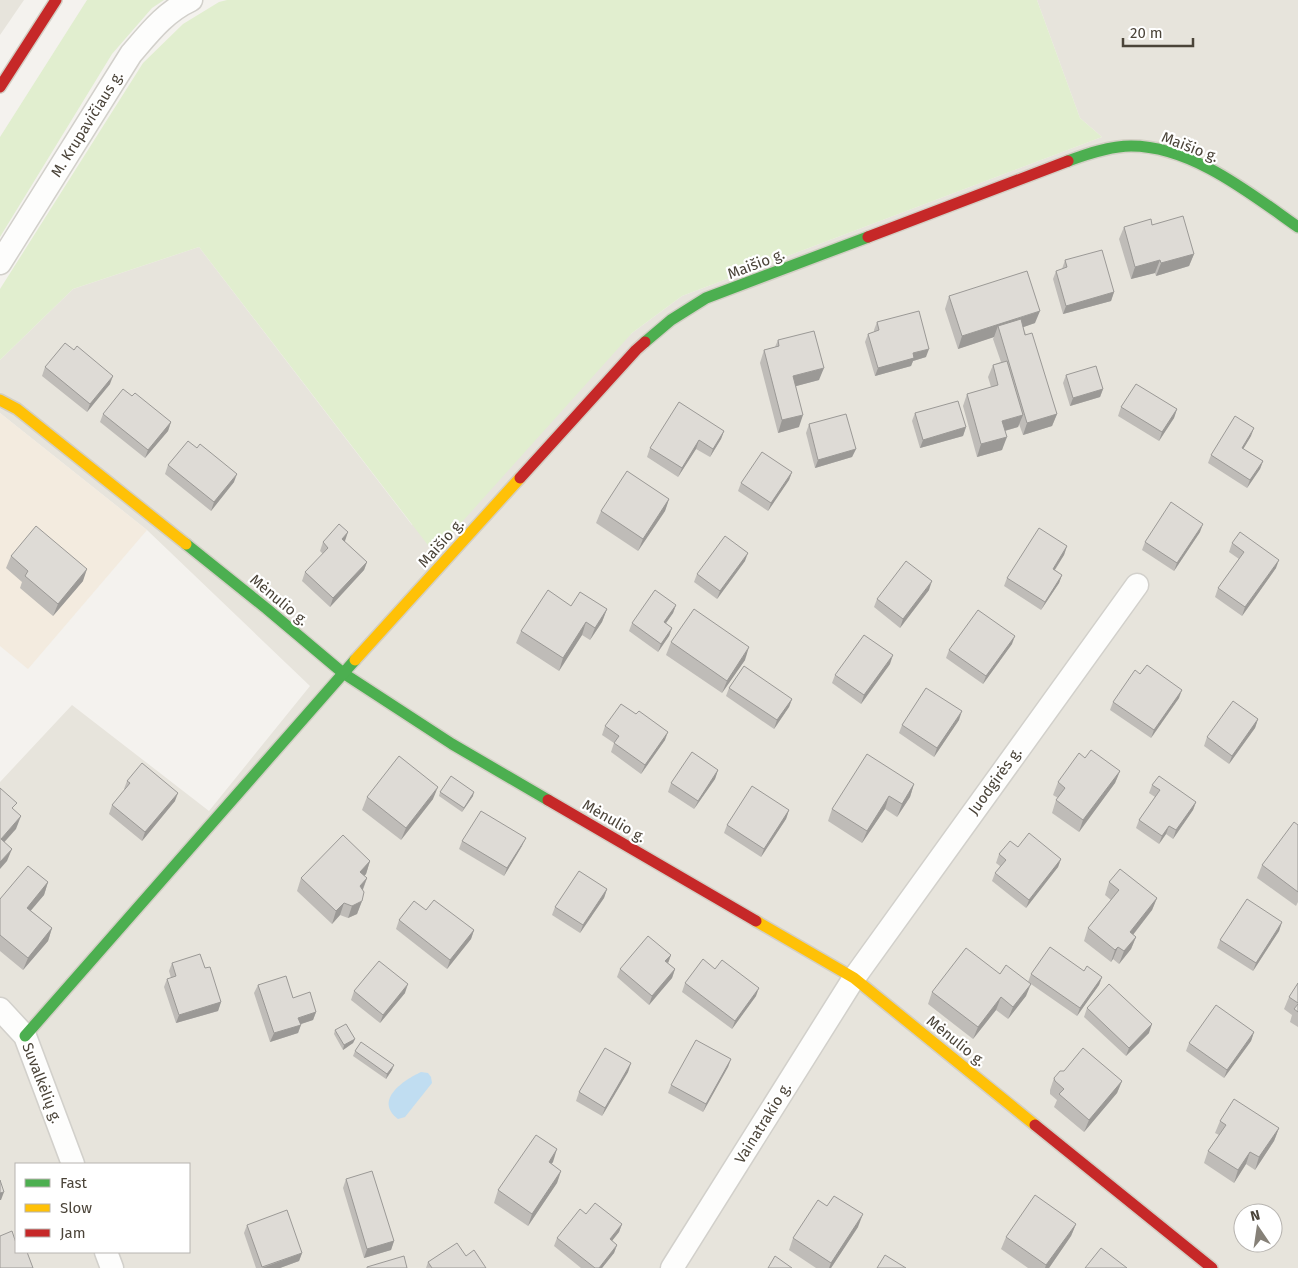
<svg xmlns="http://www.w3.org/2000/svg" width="1298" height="1268" font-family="'Fira Sans',sans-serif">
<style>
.residential{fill:#e7e4dc;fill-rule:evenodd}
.commercial{fill:#f3ebdf}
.green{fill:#e1eecf}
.water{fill:#c0ddf1}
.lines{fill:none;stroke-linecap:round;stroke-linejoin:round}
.street-casing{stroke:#d2d0cb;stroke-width:25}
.fast-casing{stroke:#d3cfc5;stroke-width:14}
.slow-casing{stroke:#d3cfc5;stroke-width:14}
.jam-casing{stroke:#d3cfc5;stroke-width:14}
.street{stroke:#fdfdfc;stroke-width:22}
.fast{stroke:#4caf50;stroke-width:11}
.slow{stroke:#ffc107;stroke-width:11}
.jam{stroke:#c62828;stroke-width:11}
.wall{fill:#bfbcb8}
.shaded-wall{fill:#9b9996}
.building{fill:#dedbd6;stroke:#9b9996}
.labels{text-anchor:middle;stroke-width:4.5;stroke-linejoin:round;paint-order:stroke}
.street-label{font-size:15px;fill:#4b4439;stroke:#fff}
</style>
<rect width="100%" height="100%" fill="#f4f2ee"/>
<!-- residential -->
<g class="residential">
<polygon points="0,0 24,0 0,35"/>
<path d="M 1037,0 L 1298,0 L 1298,1268 L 0,1268 L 0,782 L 72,705 L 209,811 L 310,686 L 147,530 L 0,413 L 0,360 L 73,289 L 199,247 L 412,525 L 632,333 L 682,296 L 1102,137 L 1080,118 ZM 16,1164 L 189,1164 L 189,1252 L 16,1252 ZM 1243,1213 L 1273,1213 L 1273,1243 L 1243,1243 Z"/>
</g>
<!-- commercial -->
<polygon class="commercial" points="0,413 147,530 28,669 0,646"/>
<!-- green -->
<g class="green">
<polygon points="87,0 164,0 152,8 112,54 0,237 0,137"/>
<polygon points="227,0 1037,0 1080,118 1102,137 682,296 632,333 434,553 199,247 73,289 0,360 0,289 143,63 183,24 219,2"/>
</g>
<!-- water -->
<path class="water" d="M 421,1072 L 428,1073 L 431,1077 L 432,1083 L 405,1117 L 398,1119 C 373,1100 404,1080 421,1072 Z"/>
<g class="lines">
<!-- street casing -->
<g class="street-casing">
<g id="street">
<path d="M 0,263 L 131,54 C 149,33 165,12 191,0"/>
<polyline points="0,1009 25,1036 73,1164"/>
<polyline points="106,1252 112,1268"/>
<polyline points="672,1268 854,978 1137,585"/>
</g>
</g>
<!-- fast casing -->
<g class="fast-casing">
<g id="fast">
<path d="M 1068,161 C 1087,154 1110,146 1131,146 C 1192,146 1251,194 1298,227"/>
<polyline points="645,342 671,320 706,298 868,237"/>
<polyline points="186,544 267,609 343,673 452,744 548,800"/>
<polyline points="25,1036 355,660"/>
</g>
</g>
<!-- slow casing -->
<g class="slow-casing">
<g id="slow">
<polyline points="0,400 17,409 186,544"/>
<polyline points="355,660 520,478"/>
<polyline points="756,921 854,978 1035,1125"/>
</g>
</g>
<!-- jam casing -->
<g class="jam-casing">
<g id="jam">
<polyline points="0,87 56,0"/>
<polyline points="868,237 1068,161"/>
<polyline points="520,478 636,350 645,342"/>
<polyline points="548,800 756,921"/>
<polyline points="1035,1125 1212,1268"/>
</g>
</g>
<!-- street -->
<use href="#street" class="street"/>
<!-- fast -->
<use href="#fast" class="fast"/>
<!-- slow -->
<use href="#slow" class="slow"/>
<!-- jam -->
<use href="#jam" class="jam"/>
</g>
<!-- wall -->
<g class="wall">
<polygon points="1152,225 1194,254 1189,266 1156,276 1155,273 1131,279 1119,239 1124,227"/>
<polygon points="1065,260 1114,292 1111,301 1063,314 1053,279 1056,271 1062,269"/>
<polygon points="949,296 1035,323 1023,327 1057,414 1052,426 1023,435 1019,424 1018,427 1005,431 1002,450 977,457 963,406 967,394 991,387 988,377 993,365 1001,362 993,339 994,337 958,349 945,309"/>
<polygon points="877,322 926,357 913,361 911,366 875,376 865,342 868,334 874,332 874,330"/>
<polygon points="778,340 819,380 796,386 799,427 778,433 760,363 764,350 775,347"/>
<polygon points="45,367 110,384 87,412 42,376"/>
<polygon points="1066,375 1103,389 1100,397 1070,406 1063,383"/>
<polygon points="132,396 171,422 168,431 145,458 100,422 103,414"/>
<polygon points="1121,407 1177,409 1174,418 1159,441 1118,416"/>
<polygon points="915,413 966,427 963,436 920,448 912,421"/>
<polygon points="809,424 856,449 852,457 815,468 806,433"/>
<polygon points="724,431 721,439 710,457 696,449 678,477 647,457 650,448"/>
<polygon points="1251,436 1243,449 1263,461 1260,469 1247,488 1208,463 1211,455"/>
<polygon points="168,465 234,482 211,511 165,474"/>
<polygon points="792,472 789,480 768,511 738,491 741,483"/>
<polygon points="669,499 665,511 638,551 596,523 601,511"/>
<polygon points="1200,532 1174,571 1142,550 1145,542"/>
<polygon points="344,541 367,562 364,570 330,607 302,581 305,572 323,554 320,551 323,542"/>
<polygon points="1232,543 1276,568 1242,616 1215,597 1218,588 1239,559 1229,552"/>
<polygon points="1067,546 1064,555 1055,570 1062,575 1059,583 1041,610 1004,586 1007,578"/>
<polygon points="11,556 83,581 53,616 20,588 22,582 6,568"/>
<polygon points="745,561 717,599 694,582 697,574"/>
<polygon points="929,590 900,628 874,607 877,599"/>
<polygon points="676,605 673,613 666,623 672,628 669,636 658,652 629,631 632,623"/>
<polygon points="571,606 607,609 602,622 590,640 582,635 559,671 516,643 521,631"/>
<polygon points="671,642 745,660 722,693 666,655"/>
<polygon points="1012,644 983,684 946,658 949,650"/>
<polygon points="890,664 861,704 832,683 835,675"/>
<polygon points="729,688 792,699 789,707 774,729 726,696"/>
<polygon points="1179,698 1151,738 1110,710 1113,702"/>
<polygon points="1258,719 1255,728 1229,764 1204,746 1207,737"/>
<polygon points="959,720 934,757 899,733 902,725"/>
<polygon points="605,726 665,740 641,774 611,752 614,743 602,735"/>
<polygon points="1085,758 1120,771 1115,783 1079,832 1052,813 1056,800 1058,798 1053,795 1058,782"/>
<polygon points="718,770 715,779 694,809 668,792 671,783"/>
<polygon points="127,781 175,801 142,841 109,814 112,805 125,790 124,789"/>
<polygon points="914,784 910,797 897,817 885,809 862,843 828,821 832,809"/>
<polygon points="1152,785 1196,802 1193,810 1173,839 1166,834 1159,844 1136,828 1139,820 1155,797 1149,793"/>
<polygon points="440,792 473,796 462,812 439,796"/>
<polygon points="367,797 433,799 401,840 362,810"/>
<polygon points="789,810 786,819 761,857 724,833 727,825"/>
<polygon points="1298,825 1298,902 1296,906 1257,878 1262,865"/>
<polygon points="462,841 522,846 504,876 459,849"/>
<polygon points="1018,847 1061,859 1058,867 1026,908 992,881 995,873 1000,866 996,863 999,854"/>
<polygon points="370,861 366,874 364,876 367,878 363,890 362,901 357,914 348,918 340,915 332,924 297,891 301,878"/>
<polygon points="48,882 44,895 30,910 52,928 48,941 23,970 0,951 0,899"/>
<polygon points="1109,882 1157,898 1152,910 1133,935 1136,937 1131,949 1119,964 1113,959 1111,962 1084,941 1088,928 1111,900 1105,895"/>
<polygon points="607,889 604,898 580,933 552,915 555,907"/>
<polygon points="426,910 474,930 471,939 447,969 396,929 399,920"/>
<polygon points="1282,922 1279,931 1253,971 1217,948 1220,940"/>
<polygon points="671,955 668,963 675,969 672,978 649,1005 617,977 620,969"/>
<polygon points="172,963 205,968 221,1002 218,1011 176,1023 164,987 167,979 171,978 169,971"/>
<polygon points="715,969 756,996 732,1029 682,992 685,983"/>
<polygon points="1084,971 1102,977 1099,985 1077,1016 1028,982 1026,996 1008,1019 996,1010 973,1039 928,1004 932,992 1000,974 1028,982 1031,974"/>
<polygon points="1298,983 1298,1027 1290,1022 1292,1015 1284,1009 1289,997"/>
<polygon points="258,985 293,998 316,1012 313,1020 301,1024 298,1033 270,1042 254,993"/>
<polygon points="354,991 405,993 380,1023 351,1000"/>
<polygon points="1087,1008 1149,1033 1126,1056 1084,1017"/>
<polygon points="335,1030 355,1039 353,1043 343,1050 334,1034"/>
<polygon points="1254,1032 1251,1041 1224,1078 1186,1051 1189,1043"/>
<polygon points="355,1051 392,1070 386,1079 353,1056"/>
<polygon points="731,1059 728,1067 703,1112 668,1093 671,1085"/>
<polygon points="631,1063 628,1072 602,1116 576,1101 579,1092"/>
<polygon points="1054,1078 1122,1081 1117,1093 1084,1132 1054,1107 1057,1100 1050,1094 1050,1090"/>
<polygon points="1220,1121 1279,1128 1274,1141 1255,1170 1246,1164 1234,1183 1204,1163 1208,1151 1219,1135 1215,1133"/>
<polygon points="553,1162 551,1164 561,1171 557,1183 528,1226 494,1203 498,1190"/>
<polygon points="346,1179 394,1241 391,1250 364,1258 343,1188"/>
<polygon points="827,1206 858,1227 831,1268 816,1268 789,1250 793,1238"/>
<polygon points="586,1214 622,1224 619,1232 612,1241 617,1245 614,1253 602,1268 581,1268 554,1246 557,1238"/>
<polygon points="1076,1224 1071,1236 1049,1268 1028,1268 1001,1249 1006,1237"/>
<polygon points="247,1225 302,1253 299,1261 280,1268 256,1268 244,1233"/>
<polygon points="466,1256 486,1268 426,1268 428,1262"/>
</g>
<!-- shaded-wall -->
<g class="shaded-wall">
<polygon points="1194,254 1189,266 1156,276 1161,263"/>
<polygon points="1160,260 1155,273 1131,279 1135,267"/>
<polygon points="1114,292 1111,301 1063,314 1066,306"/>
<polygon points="1040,311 1035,323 1001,335 998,326 994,337 958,349 962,336"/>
<polygon points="929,349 926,357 913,361 911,366 875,376 878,368 913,353"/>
<polygon points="824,368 819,380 789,388 793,376"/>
<polygon points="113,376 110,384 87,412 90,404"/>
<polygon points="1103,389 1100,397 1070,406 1073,398"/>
<polygon points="1177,409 1174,418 1159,441 1162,432"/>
<polygon points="1057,414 1052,426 1023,435 1027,423"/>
<polygon points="803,415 799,427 778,433 782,420"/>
<polygon points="1023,415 1018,427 997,433 1002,421"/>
<polygon points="171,422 168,431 145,458 148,450"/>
<polygon points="966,427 963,436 920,448 923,440"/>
<polygon points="1254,428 1251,436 1239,456 1242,448"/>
<polygon points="724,431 721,439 710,457 713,449"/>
<polygon points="1007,437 1002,450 977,457 981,444"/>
<polygon points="699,440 696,449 678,477 682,468"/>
<polygon points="856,449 852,457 815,468 818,460"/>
<polygon points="1263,461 1260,469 1247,488 1250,480"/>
<polygon points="792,472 789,480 768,511 771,503"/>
<polygon points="237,474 234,482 211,511 214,502"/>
<polygon points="669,499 665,511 638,551 643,539"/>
<polygon points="1203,524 1200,532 1174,571 1177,563"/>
<polygon points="348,532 345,541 339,547 342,539"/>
<polygon points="1067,546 1064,555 1050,577 1053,569"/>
<polygon points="748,553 745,561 717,599 720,591"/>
<polygon points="1279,560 1276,568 1242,616 1245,607"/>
<polygon points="367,562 364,570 330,607 333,598"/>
<polygon points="87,569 83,581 53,616 58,604"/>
<polygon points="1062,575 1059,583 1041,610 1045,602"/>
<polygon points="932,581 929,590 900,628 903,619"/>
<polygon points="676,605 673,613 661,630 664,622"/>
<polygon points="607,609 602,622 590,640 595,628"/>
<polygon points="586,622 582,635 559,671 563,658"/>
<polygon points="672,628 669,636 658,652 661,644"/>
<polygon points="1015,636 1012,644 983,684 986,676"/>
<polygon points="749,647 745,660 722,693 727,681"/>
<polygon points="893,655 890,664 861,704 864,695"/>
<polygon points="1182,690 1179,698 1151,738 1154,730"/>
<polygon points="792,699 789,707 774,729 777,720"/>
<polygon points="962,711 959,720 934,757 937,748"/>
<polygon points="1258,719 1255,728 1229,764 1232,756"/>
<polygon points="668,732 665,740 641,774 645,765"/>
<polygon points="718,770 715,779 694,809 698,801"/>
<polygon points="1120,771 1115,783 1079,832 1083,820"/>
<polygon points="914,784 910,797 897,817 902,804"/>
<polygon points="438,787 433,799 401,840 406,828"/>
<polygon points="474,792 473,796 462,812 464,808"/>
<polygon points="178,793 175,801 142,841 145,832"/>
<polygon points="889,796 885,809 862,843 867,831"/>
<polygon points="1196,802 1193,810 1173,839 1176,830"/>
<polygon points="789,810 786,819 761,857 764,849"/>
<polygon points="21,816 16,829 0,847 1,839"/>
<polygon points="1169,826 1166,834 1159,844 1162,836"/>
<polygon points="526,838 522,846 504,876 507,868"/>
<polygon points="12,849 7,861 0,869 0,862"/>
<polygon points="1061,859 1058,867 1026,908 1029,900"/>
<polygon points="370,861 366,874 356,885 360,872"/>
<polygon points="367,878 362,891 360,886"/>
<polygon points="48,882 44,895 23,920 27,908"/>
<polygon points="607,889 604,898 580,933 583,925"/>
<polygon points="1157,898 1152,910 1125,945 1130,932"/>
<polygon points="362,901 357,914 348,918 352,906"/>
<polygon points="344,903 340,915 332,924 336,911"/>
<polygon points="1282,922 1279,931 1253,971 1256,963"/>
<polygon points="52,928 48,941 23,970 28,958"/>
<polygon points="474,930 471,939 447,969 450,960"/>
<polygon points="1136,937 1131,949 1119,964 1124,951"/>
<polygon points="1118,947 1113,959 1111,962 1115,950"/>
<polygon points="671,955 668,963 665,961"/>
<polygon points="675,969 672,978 649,1005 652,996"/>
<polygon points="1102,977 1099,985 1077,1016 1080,1008"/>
<polygon points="408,984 405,993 380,1023 383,1015"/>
<polygon points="1031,984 1026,996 1008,1019 1013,1007"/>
<polygon points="759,988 756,996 732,1029 735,1021"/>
<polygon points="1001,997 996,1010 973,1039 978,1027"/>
<polygon points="221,1002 218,1011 176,1023 179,1015"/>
<polygon points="316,1012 313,1020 295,1026 298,1018"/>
<polygon points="1152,1024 1149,1033 1126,1056 1129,1048"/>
<polygon points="301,1025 298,1033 270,1042 274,1033"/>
<polygon points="1254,1032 1251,1041 1224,1078 1227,1070"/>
<polygon points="355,1039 353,1043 343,1050 344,1045"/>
<polygon points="731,1059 728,1067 703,1112 706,1104"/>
<polygon points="631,1063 628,1072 602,1116 605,1108"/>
<polygon points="394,1065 392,1070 386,1079 387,1074"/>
<polygon points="1122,1081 1117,1093 1084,1132 1089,1120"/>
<polygon points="1279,1128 1274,1141 1255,1170 1259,1157"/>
<polygon points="557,1149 553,1162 544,1174 549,1162"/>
<polygon points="1250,1152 1246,1164 1234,1183 1238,1170"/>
<polygon points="561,1171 557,1183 528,1226 532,1214"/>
<polygon points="4,1192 1,1200 0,1200 0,1193"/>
<polygon points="863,1214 858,1227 831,1268 829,1268 831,1263"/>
<polygon points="622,1224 619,1232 607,1247 610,1239"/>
<polygon points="1076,1224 1071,1236 1049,1268 1045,1268 1046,1265"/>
<polygon points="394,1241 391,1250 364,1258 367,1249"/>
<polygon points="617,1245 614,1253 602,1268 599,1268"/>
<polygon points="302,1253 299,1261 280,1268 262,1268"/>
</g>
<!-- building -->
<g class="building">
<polygon points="1183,216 1194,254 1161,263 1160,260 1135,267 1124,227 1151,219 1152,225"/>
<polygon points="1102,250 1114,292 1066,306 1056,271 1067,267 1065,260"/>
<polygon points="1027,271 1040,311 962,336 949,296"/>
<polygon points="919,311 929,349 913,353 914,358 878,368 868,334 879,330 877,322"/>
<polygon points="1021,319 1025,335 1032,333 1057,414 1027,423 998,326"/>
<polygon points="814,331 824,368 793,376 803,415 782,420 764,350 779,346 778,340"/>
<polygon points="65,343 74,350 77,346 113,376 90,404 45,367"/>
<polygon points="1007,361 1023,415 1002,421 1007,437 981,444 967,394 998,385 993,365"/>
<polygon points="1096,366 1103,389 1073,398 1066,375"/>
<polygon points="1136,384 1177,409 1162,432 1121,407"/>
<polygon points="123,389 132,396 135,393 171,422 148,450 103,414"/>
<polygon points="958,401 966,427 923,440 915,413"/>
<polygon points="679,402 724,431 713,449 699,440 682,468 650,448"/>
<polygon points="846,414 856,449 818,460 809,424"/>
<polygon points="1235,416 1254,428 1242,448 1263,461 1250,480 1211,455"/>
<polygon points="188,441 197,448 200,444 237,474 214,502 168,465"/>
<polygon points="762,452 792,472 771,503 741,483"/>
<polygon points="627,471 669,499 643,539 601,511"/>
<polygon points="1171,502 1203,524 1177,563 1145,542"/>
<polygon points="339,524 348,532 342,539 367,562 333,598 305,572 328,548 323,542"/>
<polygon points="36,526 87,569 58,604 25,576 28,571 11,556"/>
<polygon points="1039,528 1067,546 1053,569 1062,575 1045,602 1007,578"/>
<polygon points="1240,532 1279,560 1245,607 1218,588 1244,552 1232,543"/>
<polygon points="725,536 748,553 720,591 697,574"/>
<polygon points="906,561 932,581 903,619 877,599"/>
<polygon points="548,590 571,606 580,592 607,609 595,628 586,622 563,658 521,631"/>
<polygon points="655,590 676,605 664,622 672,628 661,644 632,623"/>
<polygon points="694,609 749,647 727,681 671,642"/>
<polygon points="978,610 1015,636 986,676 949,650"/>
<polygon points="864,635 893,655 864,695 835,675"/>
<polygon points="1147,665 1182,690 1154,730 1113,702 1135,670 1140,674"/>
<polygon points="744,666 792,699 777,720 729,688"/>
<polygon points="926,688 962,711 937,748 902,725"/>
<polygon points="1233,701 1258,719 1232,756 1207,737"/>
<polygon points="621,704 636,714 639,711 668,732 645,765 614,743 619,736 605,726"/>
<polygon points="1091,750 1120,771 1083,820 1056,800 1065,788 1058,782 1079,753 1085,758"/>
<polygon points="692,752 718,770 698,801 671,783"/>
<polygon points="867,754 914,784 902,804 889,796 867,831 832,809"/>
<polygon points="399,756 438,787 406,828 367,797"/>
<polygon points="142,763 178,793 145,832 112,805 130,783 127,781"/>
<polygon points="451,776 474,792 464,808 440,792"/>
<polygon points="1159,776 1196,802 1176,830 1169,826 1162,836 1139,820 1160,790 1152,785"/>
<polygon points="752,786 789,810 764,849 727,825"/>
<polygon points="0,788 17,803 12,808 21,816 1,839 12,849 0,862"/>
<polygon points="481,811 526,838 507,868 462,841"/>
<polygon points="1294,822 1298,825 1298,892 1262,865"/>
<polygon points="1029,833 1061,859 1029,900 995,873 1006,860 999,854 1010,841 1018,847"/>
<polygon points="343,835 370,861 360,872 367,878 360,886 364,892 362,901 352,906 344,903 336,911 301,878"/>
<polygon points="28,866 48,882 27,908 52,928 28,958 0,935 0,899"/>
<polygon points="1120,869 1157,898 1130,932 1136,937 1124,951 1118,947 1115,950 1088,928 1119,890 1109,882"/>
<polygon points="579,871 607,889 583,925 555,907"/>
<polygon points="1247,899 1282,922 1256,963 1220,940"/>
<polygon points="434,900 474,930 450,960 399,920 414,901 426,910"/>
<polygon points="648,936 671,955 665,961 675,969 652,996 620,969"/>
<polygon points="1050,947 1084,971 1087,966 1102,977 1080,1008 1031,974"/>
<polygon points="966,948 1000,974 1006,965 1031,984 1013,1007 1001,997 978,1027 932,992"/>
<polygon points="200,954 205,968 210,967 221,1002 179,1015 167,979 176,976 172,963"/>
<polygon points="703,959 715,969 722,960 759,988 735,1021 685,983"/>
<polygon points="379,961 408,984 383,1015 354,991"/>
<polygon points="286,976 293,998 310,992 316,1012 298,1018 301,1025 274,1033 258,985"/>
<polygon points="1298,983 1298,1003 1289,997"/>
<polygon points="1109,984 1152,1024 1129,1048 1087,1008"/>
<polygon points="1298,1004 1298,1012 1294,1009"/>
<polygon points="1216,1005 1254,1032 1227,1070 1189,1043"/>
<polygon points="346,1024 355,1039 344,1045 335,1030"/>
<polygon points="696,1040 731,1059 706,1104 671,1085"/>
<polygon points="361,1042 394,1065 387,1074 355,1051"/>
<polygon points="605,1048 631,1063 605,1108 579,1092"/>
<polygon points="1083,1048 1122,1081 1089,1120 1059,1094 1064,1089 1055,1081 1054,1078 1060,1071 1064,1071"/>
<polygon points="1234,1099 1279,1128 1259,1157 1250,1152 1238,1170 1208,1151 1226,1125 1220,1121"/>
<polygon points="536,1135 557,1149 549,1162 561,1171 532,1214 498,1190"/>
<polygon points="372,1171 394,1241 367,1249 346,1179"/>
<polygon points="0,1180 4,1192 0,1193"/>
<polygon points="1035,1195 1076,1224 1046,1265 1006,1237"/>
<polygon points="834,1196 863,1214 831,1263 793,1238 818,1200 827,1206"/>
<polygon points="595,1203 622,1224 610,1239 617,1245 599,1268 595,1268 557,1238 580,1209 586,1214"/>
<polygon points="287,1210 302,1253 262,1267 247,1225"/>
<polygon points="12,1231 16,1243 16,1252 27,1252 33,1268 0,1268 0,1236"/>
<polygon points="457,1243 466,1256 474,1250 486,1268 432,1268 428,1262"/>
<polygon points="1101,1248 1127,1268 1085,1268"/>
<polygon points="885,1255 906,1268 877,1268"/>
<polygon points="404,1256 407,1268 367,1268 367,1267"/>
<polygon points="775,1256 792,1268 768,1268"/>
</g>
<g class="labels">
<!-- street labels -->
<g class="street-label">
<text transform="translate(87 124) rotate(-58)" y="5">M. Krupavičiaus g.</text>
<text transform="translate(1190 147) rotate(21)" y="5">Maišio g.</text>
<text transform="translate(756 264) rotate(-21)" y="5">Maišio g.</text>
<text transform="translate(441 543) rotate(-48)" y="5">Maišio g.</text>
<text transform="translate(279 600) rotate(40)" y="5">Mėnulio g.</text>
<text transform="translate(995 781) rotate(-54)" y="5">Juodgirės g.</text>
<text transform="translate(614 821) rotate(30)" y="5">Mėnulio g.</text>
<text transform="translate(956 1041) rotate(39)" y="5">Mėnulio g.</text>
<text transform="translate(42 1083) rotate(69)" y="5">Suvalkėlių g.</text>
<text transform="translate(763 1123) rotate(-58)" y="5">Vainatrakio g.</text>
</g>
</g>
<!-- legend -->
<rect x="15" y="1163" width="175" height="90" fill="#ffffff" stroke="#b7b4b0"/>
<rect x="25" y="1179" width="25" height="8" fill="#4caf50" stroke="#b7b4b0"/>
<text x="60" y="1188" font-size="15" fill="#4b4439">Fast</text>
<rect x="25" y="1204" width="25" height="8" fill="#ffc107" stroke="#b7b4b0"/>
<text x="60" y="1213" font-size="15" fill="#4b4439">Slow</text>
<rect x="25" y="1229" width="25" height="8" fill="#c62828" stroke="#b7b4b0"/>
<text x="60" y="1238" font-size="15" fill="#4b4439">Jam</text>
<!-- north arrow -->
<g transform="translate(1258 1228) rotate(347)"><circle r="24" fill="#ffffff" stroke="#b7b4b0"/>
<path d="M0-4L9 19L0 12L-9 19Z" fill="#868178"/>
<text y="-8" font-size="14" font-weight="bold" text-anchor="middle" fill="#4b4439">N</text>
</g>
<!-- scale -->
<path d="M1123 38v8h70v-8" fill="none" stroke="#4b4439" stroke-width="2.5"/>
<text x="1130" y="38" font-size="15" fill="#4b4439" stroke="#ffffff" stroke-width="4" paint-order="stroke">20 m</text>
</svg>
